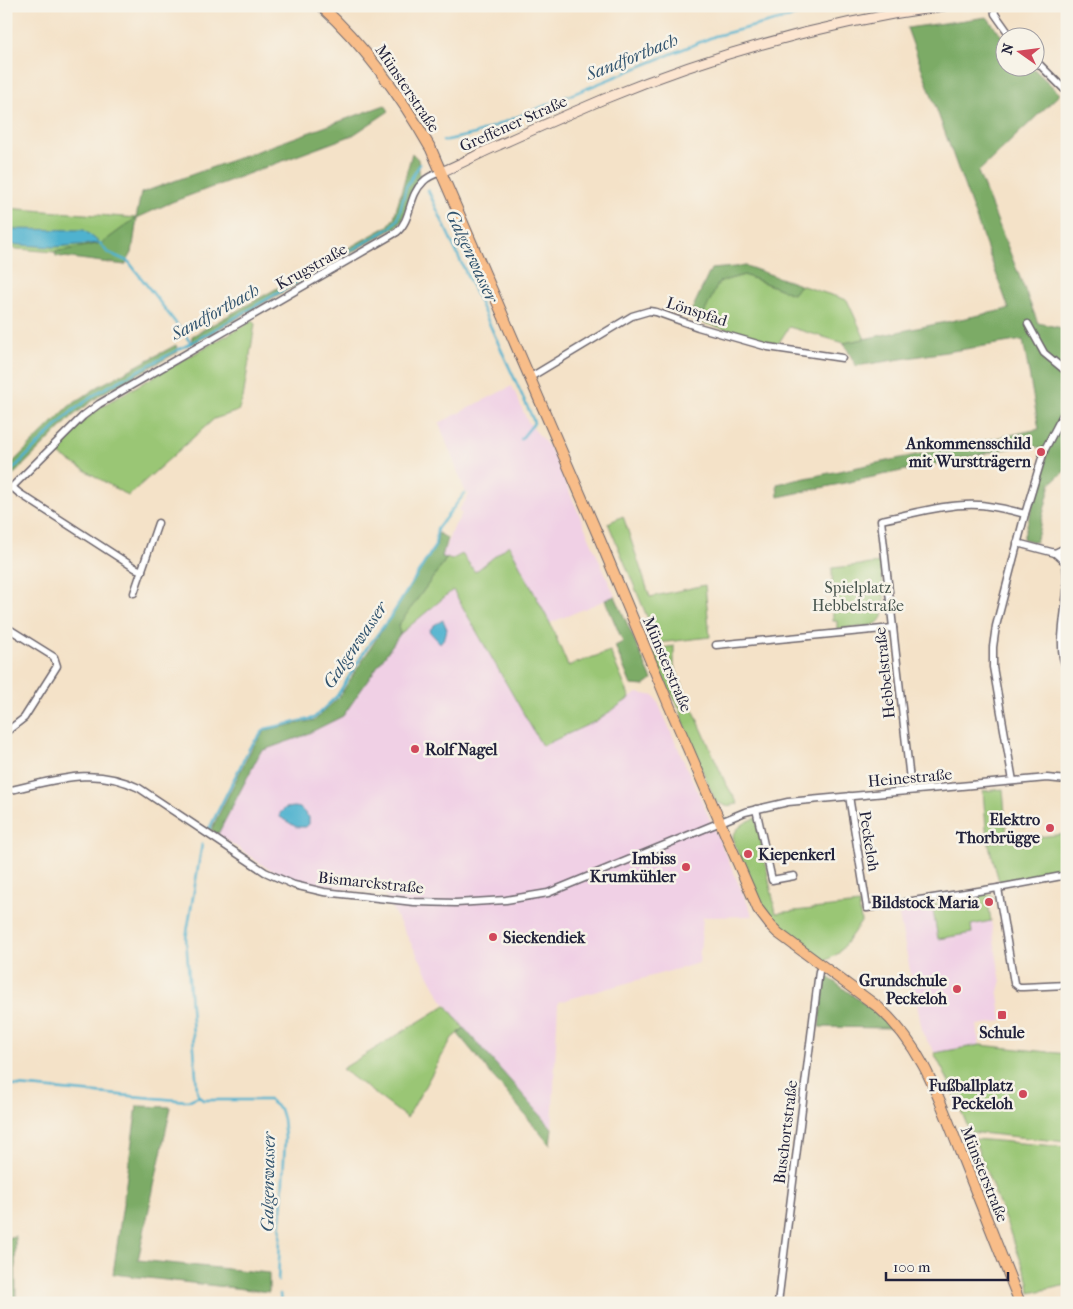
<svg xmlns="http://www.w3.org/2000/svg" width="1073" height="1309" font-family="'IM FELL French Canon',serif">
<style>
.built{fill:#f0d0e5}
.green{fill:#9ac674;stroke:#5e7458}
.forest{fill:#7bab66;stroke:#4e6650}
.water{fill:#50b2cf;stroke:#396a85}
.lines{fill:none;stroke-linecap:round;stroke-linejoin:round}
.stream{stroke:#50b2cf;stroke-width:2.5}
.minor-casing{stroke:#6c656c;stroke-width:9}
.secondary-casing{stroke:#6c656c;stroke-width:11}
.primary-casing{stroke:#6c656c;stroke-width:12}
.minor{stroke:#fff;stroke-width:6}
.secondary{stroke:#fce5d0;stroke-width:9}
.primary{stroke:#f8bd89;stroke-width:10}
.poi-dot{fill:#d1495b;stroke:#f7f3e8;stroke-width:2}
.labels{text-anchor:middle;stroke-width:5;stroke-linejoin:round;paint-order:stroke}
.street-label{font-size:16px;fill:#22223b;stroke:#f7f3e8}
.poi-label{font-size:16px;font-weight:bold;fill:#22223b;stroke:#f7f3e8;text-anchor:end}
.park-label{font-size:16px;fill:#46534c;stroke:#f7f3e8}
.water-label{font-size:18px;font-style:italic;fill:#32546f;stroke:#f7f3e8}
</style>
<rect width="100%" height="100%" fill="#f7f3e8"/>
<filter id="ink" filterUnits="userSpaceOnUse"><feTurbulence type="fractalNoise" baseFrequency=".02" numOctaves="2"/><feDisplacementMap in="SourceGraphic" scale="10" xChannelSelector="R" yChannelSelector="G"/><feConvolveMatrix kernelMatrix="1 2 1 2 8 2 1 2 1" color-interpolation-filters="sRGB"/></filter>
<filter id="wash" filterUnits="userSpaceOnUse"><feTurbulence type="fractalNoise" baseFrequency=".0096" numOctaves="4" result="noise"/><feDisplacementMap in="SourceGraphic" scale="20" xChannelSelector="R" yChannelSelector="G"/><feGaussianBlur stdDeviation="1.12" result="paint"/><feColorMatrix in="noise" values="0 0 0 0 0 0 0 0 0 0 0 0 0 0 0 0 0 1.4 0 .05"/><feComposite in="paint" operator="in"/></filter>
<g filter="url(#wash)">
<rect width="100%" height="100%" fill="#f4e2c8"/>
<!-- built -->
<g class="built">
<polygon points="512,386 528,422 550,448 615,596 550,623 509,545 475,572 462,554 451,559 442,557 452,530 462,514 459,510 469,495 465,491 439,423"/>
<polygon points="453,590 542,746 596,721 637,693 655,696 753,916 703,917 699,963 558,1002 552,1128 464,1028 441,998 384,894 323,886 295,880 267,868 218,834 261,751 303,736 343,716 400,634"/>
<polygon points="988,894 992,895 994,901 988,903 1001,983 998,995 1002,1021 977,1025 980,1049 949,1075 923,1034 898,911"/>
</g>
<!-- green -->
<g class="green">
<polygon points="6,208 137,218 102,243 55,252 6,248"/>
<polygon points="744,275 793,294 800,285 847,300 865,339 844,343 789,327 778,344 700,322 718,282"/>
<polygon points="252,321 255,324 243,398 238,411 214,419 128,496 53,451 86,419 102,406"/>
<polygon points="623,516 650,597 705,585 710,637 658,643 608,523"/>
<polygon points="509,545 550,623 568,666 610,651 630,698 596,721 542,746 453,590 400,634 397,627 447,558 451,560 462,554 475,572"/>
<path d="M 880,563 C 882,578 892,620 873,625 C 861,628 848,627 837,629 L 837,621 L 833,621 L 832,568 Z"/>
<polygon points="674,646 674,666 725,782 738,804 726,806 716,802 688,738 680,709 666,684 652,650"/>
<polygon points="1003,789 1007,839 987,840 983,791"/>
<path d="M 756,818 L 776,913 L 859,904 L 861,922 L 839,953 L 825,961 L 775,924 L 764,911 L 735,846 L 733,836 C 738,826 745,822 756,818 Z"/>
<polygon points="1066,834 1067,871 999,881 988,842"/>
<polygon points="988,894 992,895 994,901 988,902 991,921 971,925 972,933 938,939 932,905"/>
<polygon points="446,1005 464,1028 452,1038 407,1118 342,1069"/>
<polygon points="980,1045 1067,1054 1067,1142 970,1132 949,1082 934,1053"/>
<polygon points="974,1139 1067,1147 1067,1285 1030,1293 1029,1282"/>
</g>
<!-- forest -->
<g class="forest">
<polygon points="987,17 1005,40 1006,68 1033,68 1060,94 978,172 1038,323 1062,328 1067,327 1067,469 1051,483 1036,542 1023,539 1046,457 1049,452 1030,444 778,497 777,484 1039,429 1023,340 856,366 844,343 1009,309 907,28"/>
<polygon points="385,105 389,111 353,135 172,202 137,218 132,253 125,265 56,256 55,252 102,243 136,218 141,193"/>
<polygon points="412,153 418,159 420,178 413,188 404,218 398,226 191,345 192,336 388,226 394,218"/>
<polygon points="746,266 800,285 793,294 744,275 719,282 700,322 688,318 711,269"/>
<polygon points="176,345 178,352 103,393 74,415 6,482 6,469 68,407 99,386"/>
<polygon points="438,533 447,538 442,557 447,558 398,626 400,634 343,716 303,736 261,751 218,834 211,830 252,748 266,730 315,720 339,697 436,546"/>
<polygon points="615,596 652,680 644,686 631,685 615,646 623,642 605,600"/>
<polygon points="825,975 885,1019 894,1028 819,1027"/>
<polygon points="464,1028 552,1128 550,1145 458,1034"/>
<polygon points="137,1106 171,1107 138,1260 269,1273 269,1292 113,1274"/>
<polygon points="15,1236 16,1303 6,1303 6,1238"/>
</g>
<!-- water -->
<g class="water">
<polygon points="6,229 84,230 100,243 54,247 6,244"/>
<polygon points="443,620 447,629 445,637 440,643 429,631 434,625"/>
<polygon points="295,807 300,808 309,817 309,824 306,827 296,827 280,817 280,813 285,808"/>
</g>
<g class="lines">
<!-- stream -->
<g class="stream">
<polyline points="443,141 475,134 715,36 834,6"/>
<polyline points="428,190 532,417 534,423 521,439"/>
<polyline points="100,243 107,252 129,262 191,343"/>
<polyline points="6,476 71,412 100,391 191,343 390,228 398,219 406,187 420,164"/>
<polyline points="209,829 250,747 265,729 314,718 337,696 366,649 392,615 435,546 437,529 465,493"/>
<polyline points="202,844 186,938 197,1090 199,1096 203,1100 269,1100 280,1109 283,1119 285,1138 278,1281"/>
<polyline points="6,1085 188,1101 199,1096"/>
<polyline points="280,1294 281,1303"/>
</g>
</g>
</g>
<g filter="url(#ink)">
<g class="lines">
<!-- minor casing -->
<g class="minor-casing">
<g id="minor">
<polyline points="994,6 995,14 1012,38"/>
<polyline points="1036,61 1067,92"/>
<polyline points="1028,324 1044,353 1067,372"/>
<polyline points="529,378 632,316 649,311 656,312 698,327 768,347 842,358"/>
<polyline points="12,487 19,493 135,568 142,571"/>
<path d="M 6,493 L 83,416 L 99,404 L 397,232 C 412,219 408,196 423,182 C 427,177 435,174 441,172"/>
<polyline points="1025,514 1044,451 1067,407"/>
<polyline points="1017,543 1055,553 1067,547"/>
<polyline points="1055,553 1066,563 1067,584"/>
<path d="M 1067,590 C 1066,610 1056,652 1067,668"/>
<polyline points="134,593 158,523"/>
<polyline points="6,627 54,657 57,666 24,718 6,732"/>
<polyline points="716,645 893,628"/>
<path d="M 911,789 L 881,520 C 912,514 947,503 979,505 C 995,506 1010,510 1025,514 L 996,626 L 993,647 L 993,667 L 1013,781"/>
<path d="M 6,791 C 54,781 92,765 139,788 L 265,872 L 294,885 L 324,892 L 414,902 L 456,903 L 506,900 L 548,893 L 745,812 L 788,802 L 1047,778 L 1067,780"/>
<polyline points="849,796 867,908 998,888 1067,875"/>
<polyline points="756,809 772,880 794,876"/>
<polyline points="998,888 1014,983 1019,987 1023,987 1067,985"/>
<polyline points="778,1303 819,971 823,966"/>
</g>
</g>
<!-- secondary casing -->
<g class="secondary-casing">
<path id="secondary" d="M 441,172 C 461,164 480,153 499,145 C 534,129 569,114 604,99 C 713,54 827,22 944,6"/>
</g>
<!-- primary casing -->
<g class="primary-casing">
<path id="primary" d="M 321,6 C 367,48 401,96 431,149 L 600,540 L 669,705 L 758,909 L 771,926 L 778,933 L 878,1007 C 924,1048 939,1099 961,1154 C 981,1204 1000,1253 1020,1303"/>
</g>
<!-- minor -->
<use href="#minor" class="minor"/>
<!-- secondary -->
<use href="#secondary" class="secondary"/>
<!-- primary -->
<use href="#primary" class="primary"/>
</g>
</g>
<!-- markers -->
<g class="poi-dot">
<circle cx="1041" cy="452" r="5"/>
<circle cx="415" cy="749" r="5"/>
<circle cx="1050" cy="828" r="5"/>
<circle cx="748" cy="854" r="5"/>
<circle cx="686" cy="867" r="5"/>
<circle cx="989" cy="902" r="5"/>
<circle cx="493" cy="937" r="5"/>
<circle cx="957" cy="989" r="5"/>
<rect x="997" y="1010" width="10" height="10" rx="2.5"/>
<circle cx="1023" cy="1094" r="5"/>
</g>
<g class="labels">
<!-- street labels -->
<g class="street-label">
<text transform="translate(408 88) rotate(56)" y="6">Münsterstraße</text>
<text transform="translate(513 123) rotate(-24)" y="6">Greffener Straße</text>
<text transform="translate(311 266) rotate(-29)" y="6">Krugstraße</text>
<text transform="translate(697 311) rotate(18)" y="6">Lönspfad</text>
<text transform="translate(668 664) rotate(67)" y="6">Münsterstraße</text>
<text transform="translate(884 673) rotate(-96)" y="6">Hebbelstraße</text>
<text transform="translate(910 777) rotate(-5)" y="6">Heinestraße</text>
<text transform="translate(870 841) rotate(81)" y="6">Peckeloh</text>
<text transform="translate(371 882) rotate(6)" y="6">Bismarckstraße</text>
<text transform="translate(785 1132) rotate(-83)" y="6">Buschortstraße</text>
<text transform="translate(985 1174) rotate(68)" y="6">Münsterstraße</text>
</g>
<!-- poi labels -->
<g class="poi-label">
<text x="1031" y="449">Ankommensschild<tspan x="1031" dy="18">mit Wurstträgern</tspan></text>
<text x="425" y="755" text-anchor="start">Rolf Nagel</text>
<text x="1040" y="825">Elektro<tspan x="1040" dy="18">Thorbrügge</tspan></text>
<text x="758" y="860" text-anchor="start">Kiepenkerl</text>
<text x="676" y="864">Imbiss<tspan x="676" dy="18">Krumkühler</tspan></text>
<text x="979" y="908">Bildstock Maria</text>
<text x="503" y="943" text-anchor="start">Sieckendiek</text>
<text x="947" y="986">Grundschule<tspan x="947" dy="18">Peckeloh</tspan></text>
<text x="1002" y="1038" text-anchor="middle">Schule</text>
<text x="1013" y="1091">Fußballplatz<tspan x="1013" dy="18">Peckeloh</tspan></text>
</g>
<!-- park labels -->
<g class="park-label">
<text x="858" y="593">Spielplatz<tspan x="858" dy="18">Hebbelstraße</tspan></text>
</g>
<!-- water labels -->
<g class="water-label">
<text transform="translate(632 57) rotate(-22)" y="6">Sandfortbach</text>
<text transform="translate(472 256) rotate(65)" y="6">Galgenwasser</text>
<text transform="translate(215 312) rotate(-29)" y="6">Sandfortbach</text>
<text transform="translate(355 645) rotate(-56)" y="6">Galgenwasser</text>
<text transform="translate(268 1182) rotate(-89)" y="6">Galgenwasser</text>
</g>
</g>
<!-- margin -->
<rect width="1073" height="1309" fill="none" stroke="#f7f3e8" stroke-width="25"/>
<!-- north arrow -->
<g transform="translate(1020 52) rotate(284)"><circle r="24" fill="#f7f3e8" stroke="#a29fa3"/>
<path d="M0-4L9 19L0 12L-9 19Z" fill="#d1495b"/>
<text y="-8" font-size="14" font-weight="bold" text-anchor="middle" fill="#22223b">N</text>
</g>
<!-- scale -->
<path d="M886 1272v8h122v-8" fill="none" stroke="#22223b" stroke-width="2.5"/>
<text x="893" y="1272" font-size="15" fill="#22223b" stroke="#f7f3e8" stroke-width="4" paint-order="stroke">100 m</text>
</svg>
